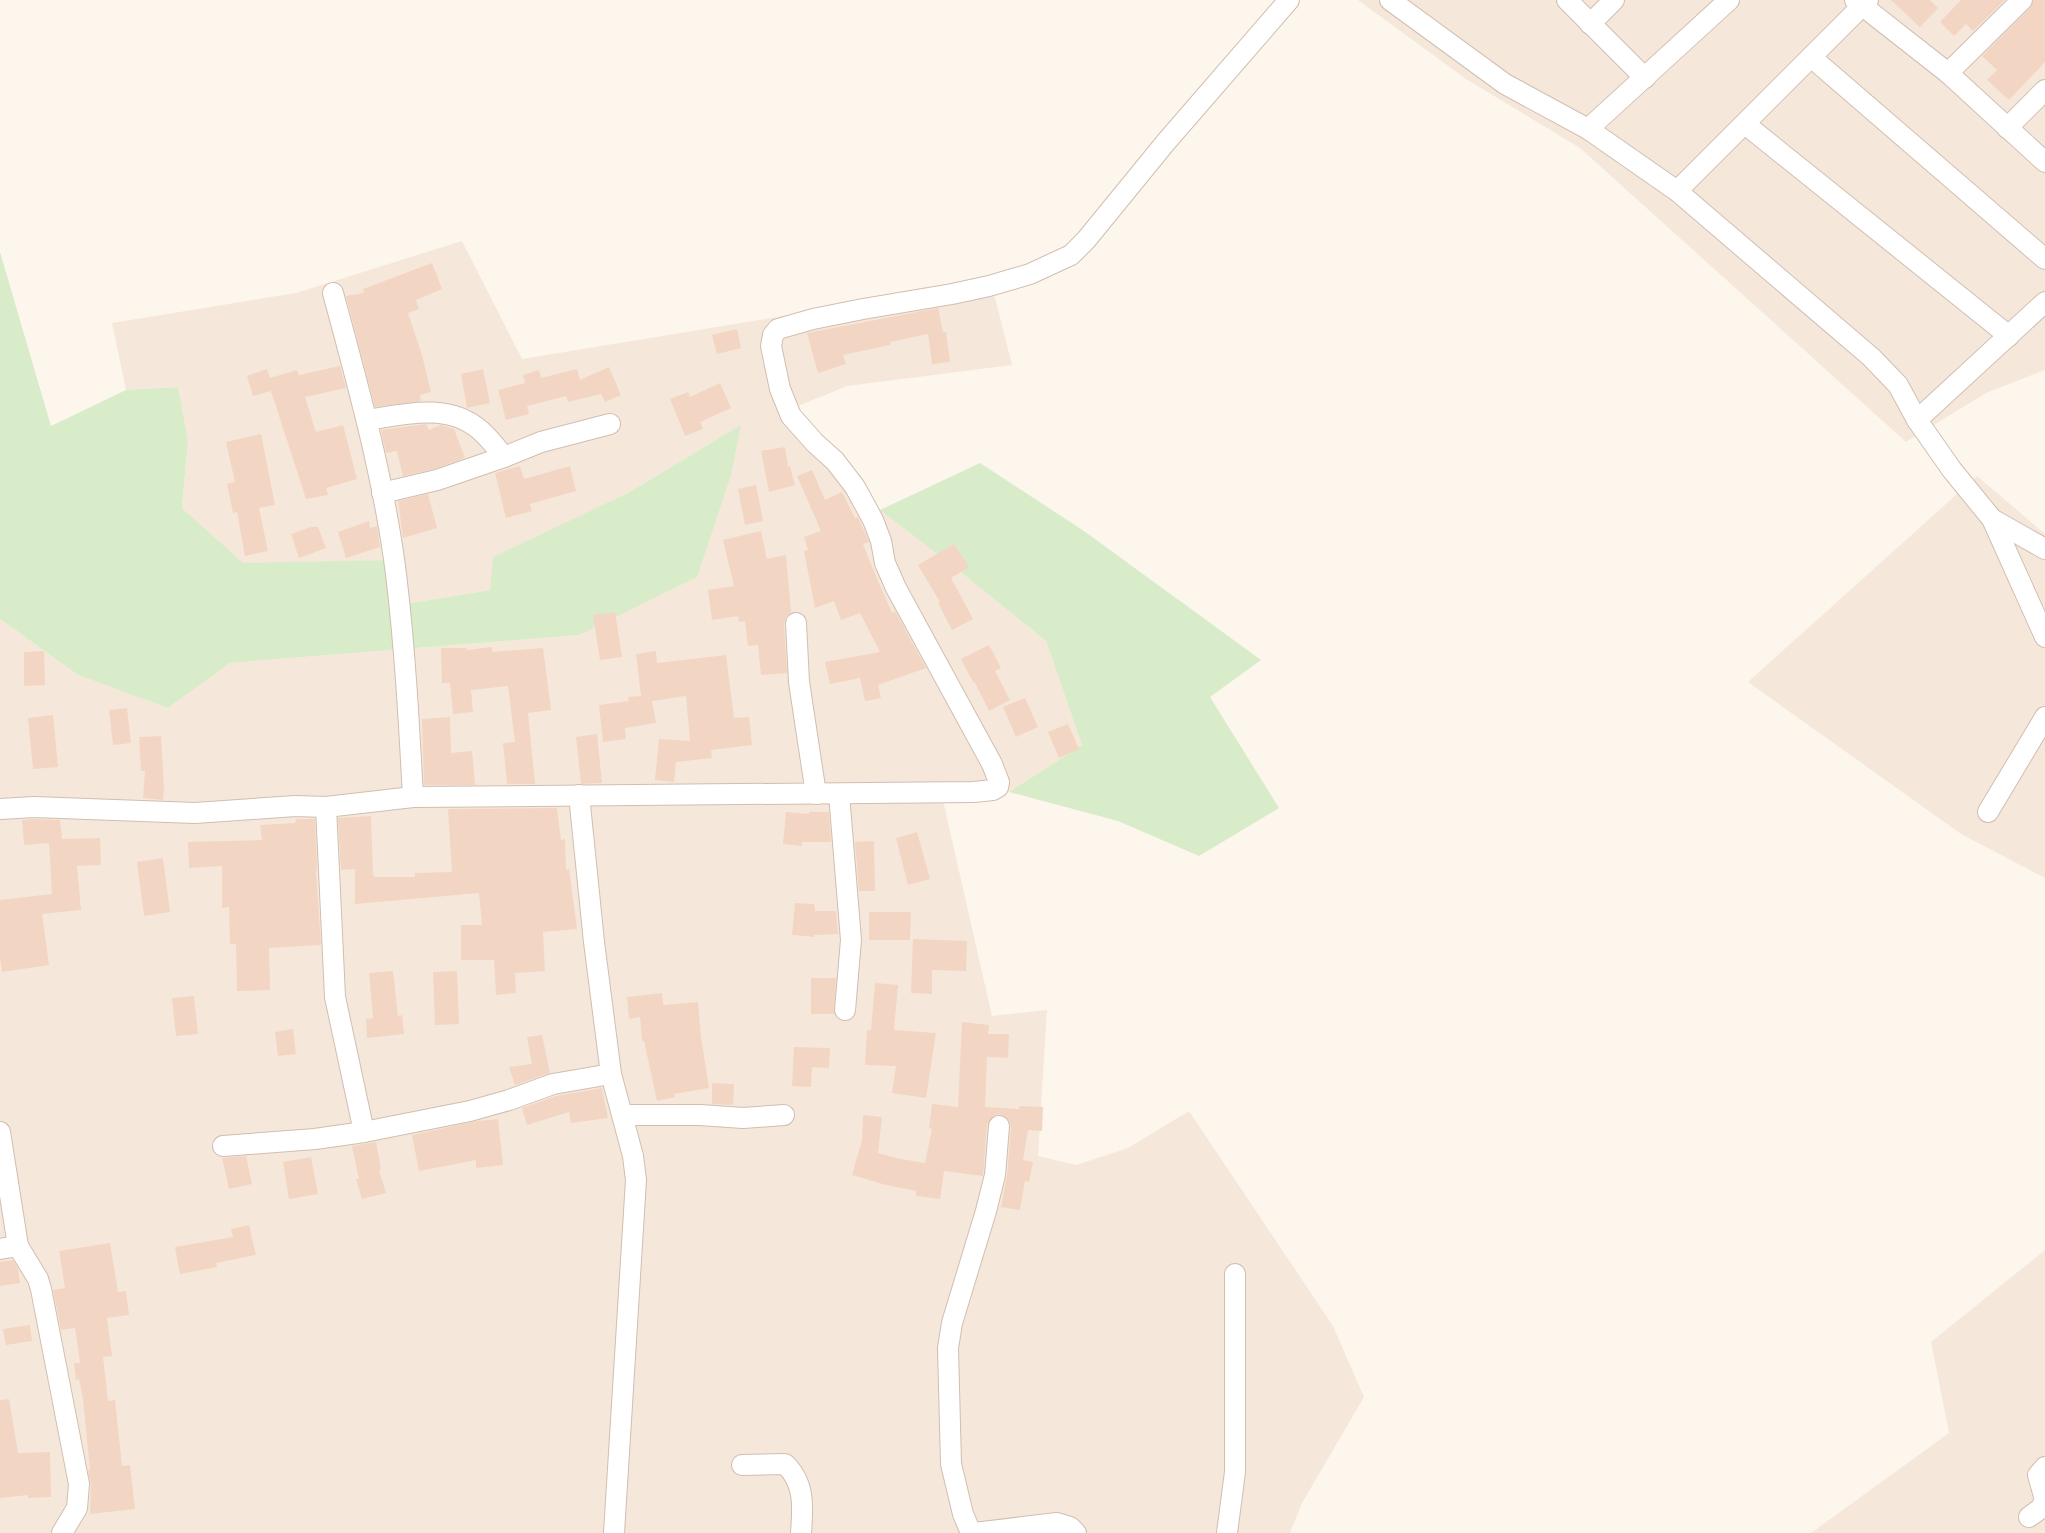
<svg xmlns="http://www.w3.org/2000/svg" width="2045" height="1533" font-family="Overpass,sans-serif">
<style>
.residential{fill:#f5e8da}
.green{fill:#d8ecc9}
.building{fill:#f3d5c3}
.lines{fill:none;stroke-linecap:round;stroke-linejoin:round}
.minor-casing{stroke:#d1beb0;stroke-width:22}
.minor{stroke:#fff;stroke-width:20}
</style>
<rect width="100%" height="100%" fill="#fdf6ec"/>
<!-- residential -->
<g class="residential">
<polygon points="1358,0 2045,0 2045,370 1986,393 1906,442 1580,148 1466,79"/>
<polygon points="462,241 522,359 991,282 1012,365 847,386 793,408 847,463 880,510 958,570 1046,641 1082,745 1009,792 942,796 992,1016 1047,1010 1038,1156 1076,1165 1128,1148 1189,1111 1333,1326 1364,1397 1302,1503 1290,1533 0,1533 0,619 78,675 168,708 230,663 579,635 740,426 628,493 490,590 399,605 389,560 243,564 182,508 188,440 178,387 126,390 112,323 296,293"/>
<polygon points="1977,476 2045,534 2045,878 1961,834 1748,682"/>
<polygon points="2045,1250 2045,1533 1811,1533 1949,1433 1931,1342"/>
</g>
<!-- green -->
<g class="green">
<polygon points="0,252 51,426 126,390 178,387 188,440 182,508 243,563 389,560 399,605 490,590 493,557 628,493 741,425 731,475 697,577 579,635 230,663 168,708 78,675 0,619"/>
<polygon points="980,463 1084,531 1261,660 1210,697 1279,808 1199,856 1118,821 1009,792 1082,745 1046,641 958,570 880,510"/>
</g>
<!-- building -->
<g class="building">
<polygon points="1891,0 1930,0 1938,8 1920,27"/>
<polygon points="1961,0 2005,0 1973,31 1966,24 1954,36 1940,22"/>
<polygon points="2034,0 2045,0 2045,62 2009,100 1987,80 1997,70 1982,56 2030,8"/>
<polygon points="432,263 442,289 416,300 419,309 408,313 422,355 431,392 420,395 421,401 375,407 346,296 364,293 363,289"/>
<polygon points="938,308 943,332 946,332 950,362 932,364 928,334 890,342 890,345 843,355 846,364 818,373 807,333"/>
<polygon points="737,329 741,348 717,354 712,335"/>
<polygon points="340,366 346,388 305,397 316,432 343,425 357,479 326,488 328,495 306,499 271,391 253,396 247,376 267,369 270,378 297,370 299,375"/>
<polygon points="609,367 621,395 605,402 601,394 568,402 566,396 527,406 529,414 506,420 498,390 525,383 523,375 539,370 541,378 577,369 580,380"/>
<polygon points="483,369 490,403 467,408 461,374"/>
<polygon points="720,383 731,408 700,422 703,429 685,436 670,399 688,392 690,397"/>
<polygon points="426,424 429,430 441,425 454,429 465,458 434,469 403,476 397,451 386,453 381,430"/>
<polygon points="261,434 275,505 259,508 268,551 245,556 237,512 233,513 227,484 235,482 226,442"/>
<polygon points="785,447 788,467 790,466 795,485 769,492 761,451"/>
<polygon points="520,466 524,479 570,466 576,491 530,504 532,511 506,518 495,473"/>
<polygon points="812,470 825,500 842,492 855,518 858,517 869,542 863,544 870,562 892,613 895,611 926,668 878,685 881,698 865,701 860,678 830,684 825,662 880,652 860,613 841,620 834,601 815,608 804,551 808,550 804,537 821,531 797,476"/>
<polygon points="756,485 763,521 745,525 738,489"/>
<polygon points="428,494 437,528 403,538 398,501"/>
<polygon points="369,521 370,528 377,526 380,547 346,558 338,532"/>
<polygon points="311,527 318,527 326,548 299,558 291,534"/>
<polygon points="761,531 767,559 786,555 791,612 786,617 784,624 787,673 761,675 758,645 748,646 745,621 739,622 738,616 712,620 708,590 734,586 723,540"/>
<polygon points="954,544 969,567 951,578 973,619 952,630 938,603 940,602 918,565"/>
<polygon points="615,612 622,657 600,660 593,615"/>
<polygon points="989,645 1001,668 995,671 1010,700 989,711 974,681 973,682 961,659"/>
<polygon points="492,647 492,652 543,648 551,710 528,713 535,784 507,784 503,743 515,742 508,686 471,690 473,712 453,714 450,683 442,683 441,648 466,648 467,650"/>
<polygon points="44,651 45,685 24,686 24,652"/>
<polygon points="656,651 657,663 726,655 734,718 749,717 752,745 711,750 712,758 676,762 674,782 655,780 659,739 690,741 686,696 652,701 656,723 625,728 626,739 603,742 599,705 629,701 628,697 641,696 636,654"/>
<polygon points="1025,698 1038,727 1016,737 1003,707"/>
<polygon points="127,708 131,743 113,745 109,710"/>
<polygon points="53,715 58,767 33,769 28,718"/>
<polygon points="450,717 451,753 472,751 475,785 424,785 422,719"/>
<polygon points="1068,724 1079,749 1059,758 1048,732"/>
<polygon points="597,734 602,783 581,784 576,737"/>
<polygon points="161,736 164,788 163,800 143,798 145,771 141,771 139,737"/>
<polygon points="557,808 561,840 565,839 566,870 569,869 577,929 543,932 545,971 515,973 516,993 496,995 494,960 461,960 461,925 482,925 479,893 355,904 355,869 341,870 338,818 371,816 373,875 375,877 415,877 415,873 452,872 448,809"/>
<polygon points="786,812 809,814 809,812 829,812 831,842 802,842 802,846 783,844"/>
<polygon points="34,819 60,820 62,839 100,838 101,865 77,866 81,910 42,914 49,965 2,972 0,956 0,900 52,894 49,843 24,845 22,820"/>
<polygon points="296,819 315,819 317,870 316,871 321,945 269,948 270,990 237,991 236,944 230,944 229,907 222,908 222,866 189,868 188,842 262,840 260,825 295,823"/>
<polygon points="917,832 930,879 908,885 896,838"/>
<polygon points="874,841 875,891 859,891 855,842"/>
<polygon points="163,858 170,912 144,916 137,862"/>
<polygon points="795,903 814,904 815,911 836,911 838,934 814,935 814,937 792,935"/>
<polygon points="869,912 911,912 910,940 869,940"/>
<polygon points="913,939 967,941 966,971 932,970 932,994 911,993"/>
<polygon points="393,971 398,1016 402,1015 404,1034 367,1038 366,1019 373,1018 369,973"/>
<polygon points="457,971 459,1024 435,1025 433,972"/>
<polygon points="811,978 836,978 834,1014 811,1014"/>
<polygon points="875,983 898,985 894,1030 936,1033 926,1098 892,1093 896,1066 865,1065 867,1030 871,1030"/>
<polygon points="662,993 663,1005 698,1002 701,1037 709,1088 674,1094 675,1097 657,1101 644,1041 642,1041 640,1017 629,1019 627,997"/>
<polygon points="194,996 198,1034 176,1036 172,998"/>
<polygon points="962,1022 989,1025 988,1034 1009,1034 1008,1058 987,1057 985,1107 1019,1109 1019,1106 1043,1107 1042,1131 1028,1130 1023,1160 1033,1162 1029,1182 1025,1181 1020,1210 1001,1207 1007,1176 1011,1127 1009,1121 1000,1114 994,1116 987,1125 983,1176 944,1171 940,1199 916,1196 916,1191 886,1185 852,1175 862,1140 863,1115 882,1117 878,1153 901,1159 925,1163 932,1129 929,1128 932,1104 958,1107"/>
<polygon points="293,1029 296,1054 278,1056 275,1032"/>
<polygon points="542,1035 550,1073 515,1085 509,1067 532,1064 527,1037"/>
<polygon points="794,1047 830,1048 829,1068 812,1067 811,1087 792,1086"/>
<polygon points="712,1083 734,1084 733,1105 712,1104"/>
<polygon points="602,1088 608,1118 571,1123 569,1112 527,1125 522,1108 556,1096"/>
<polygon points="498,1119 503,1165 476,1168 476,1160 419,1171 412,1135 477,1121"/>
<polygon points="376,1142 381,1169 379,1170 386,1193 362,1199 356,1179 359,1179 352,1146"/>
<polygon points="246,1156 252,1184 229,1189 222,1158"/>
<polygon points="311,1157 318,1194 289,1199 283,1162"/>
<polygon points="249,1225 256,1255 216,1263 217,1267 180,1274 175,1247 233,1237 231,1229"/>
<polygon points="110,1243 118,1292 126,1291 129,1315 107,1318 112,1356 103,1357 108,1401 115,1400 122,1466 130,1465 135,1509 90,1514 91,1485 88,1470 90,1470 83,1399 79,1379 76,1380 74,1363 80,1363 75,1328 61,1330 53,1290 65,1288 59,1251"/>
<polygon points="13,1260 18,1269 20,1283 0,1286 0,1262"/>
<polygon points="30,1325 32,1341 6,1345 3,1329"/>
<polygon points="9,1399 18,1453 50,1452 51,1497 28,1498 28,1495 0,1498 0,1400"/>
</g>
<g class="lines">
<!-- minor casing -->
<g class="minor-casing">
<g id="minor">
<polyline points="1390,0 1505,84 1588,129 1677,191 1871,357 1898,385 1917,420 1952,470 1992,519 2045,637"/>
<polyline points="1567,0 1645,78"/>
<polyline points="1855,0 1948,73 2045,162"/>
<polyline points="1590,24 1614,0"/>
<polyline points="1811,57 2045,259"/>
<polyline points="1948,73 2022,0"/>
<polyline points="1745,124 2009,336"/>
<polyline points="2007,128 2045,90"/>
<polyline points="1588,129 1729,0"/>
<polyline points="1677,191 1868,0"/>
<path d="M 333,293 C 358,385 384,479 396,574 C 405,648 409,723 413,797"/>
<path d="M 367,420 C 405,414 449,402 481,431 C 490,439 497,448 504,457 L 541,442 L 610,424"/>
<polyline points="1917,420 2045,302"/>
<polyline points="382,493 437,480 504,457"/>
<polyline points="1992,519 2045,549"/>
<polyline points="796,623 799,682 816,794"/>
<polyline points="839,794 851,940 845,1010"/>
<polyline points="579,795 594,942 611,1074 633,1156 636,1180 614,1533"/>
<polyline points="326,807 335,997 364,1132"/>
<polyline points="0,809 34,807 195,813 295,806 326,807 413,797 974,792 993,790 998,787 999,782 992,764 896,588 885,563 881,541 873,520 855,487 835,461 815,443 791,416 780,389 771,346 773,335 778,329 813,319 863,309 952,294 989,286 1030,274 1071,255 1086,240 1166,142 1289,0"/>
<polyline points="1988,812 2045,717"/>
<polyline points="622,1115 700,1115 743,1118 784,1115"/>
<polyline points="0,1132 18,1246 38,1279 41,1289 79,1484 77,1508 62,1533"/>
<polyline points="223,1146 315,1139 364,1132 470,1111 509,1100 553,1084 611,1074"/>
<polyline points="0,1249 18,1246"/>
<path d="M 742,1465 L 785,1464 C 805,1483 803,1507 801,1533"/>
<polyline points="2045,1467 2038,1475 2045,1500"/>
<polyline points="2029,1517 2040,1509 2045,1501"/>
<polyline points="971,1533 963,1514 951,1464 948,1348 952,1323 986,1211 995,1175 999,1126"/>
<polyline points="974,1533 1057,1523 1070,1527 1076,1533"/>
<polyline points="1227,1533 1235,1472 1235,1274"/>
</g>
</g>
<!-- minor -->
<use href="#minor" class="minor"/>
</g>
</svg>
